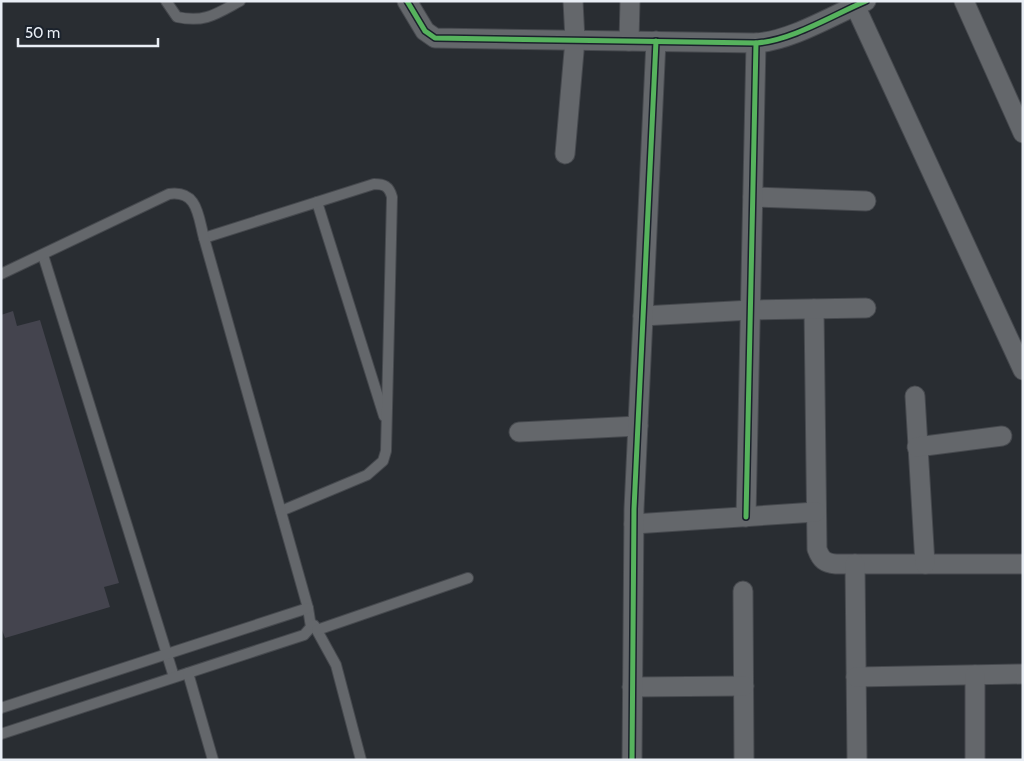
<svg xmlns="http://www.w3.org/2000/svg" width="1024" height="761" font-family="Cabin,sans-serif">
<style>
.building{fill:#44444e}
.lines{fill:none;stroke-linecap:round;stroke-linejoin:round}
.lane-casing{stroke:#46494e;stroke-width:12}
.street-casing{stroke:#46494e;stroke-width:21}
.lane{stroke:#64676b;stroke-width:10}
.street{stroke:#64676b;stroke-width:19}
.cycleway-casing{stroke:#1b222c;stroke-width:8}
.cycleway{stroke:#56b35d;stroke-width:5}
</style>
<rect width="100%" height="100%" fill="#292d32"/>
<!-- building -->
<polygon class="building" points="13,311 17,326 40,320 119,583 104,587 110,607 5,638 1,627 1,315"/>
<g class="lines">
<!-- lane casing -->
<g class="lane-casing">
<g id="lane">
<path d="M 166,1 L 177,17 C 205,23 216,14 240,1"/>
<polyline points="317,202 384,416"/>
<path d="M 204,238 L 374,184 C 384,184 389,186 392,197 L 386,451 L 383,461 L 367,475 L 281,511"/>
<polyline points="43,255 174,677"/>
<path d="M 1,274 L 169,194 C 198,190 198,216 204,238 L 308,608 L 311,627 L 304,635 L 1,734"/>
<polyline points="314,625 336,665 361,760"/>
<polyline points="317,630 468,578"/>
<polyline points="188,673 213,760"/>
<polyline points="1,708 308,608"/>
</g>
</g>
<!-- street casing -->
<g class="street-casing">
<g id="street">
<path d="M 407,1 L 425,31 L 435,38 L 756,43 C 791,41 833,15 866,1"/>
<polyline points="853,1 1023,370"/>
<polyline points="964,1 1023,133"/>
<polyline points="629,41 630,1"/>
<polyline points="565,154 575,40 573,1"/>
<polyline points="753,197 866,201"/>
<path d="M 814,309 L 817,549 C 821,560 825,563 836,564 L 1023,564"/>
<polyline points="643,316 751,310 866,308"/>
<polyline points="915,396 925,564"/>
<polyline points="519,432 638,426"/>
<polyline points="917,447 1002,436"/>
<polyline points="746,517 756,43"/>
<polyline points="634,524 816,512"/>
<polyline points="855,564 857,760"/>
<polyline points="743,591 744,760"/>
<polyline points="856,677 1023,674"/>
<polyline points="632,687 744,686"/>
<polyline points="632,760 634,509 656,41"/>
<polyline points="975,760 975,675"/>
</g>
</g>
<!-- lane -->
<use href="#lane" class="lane"/>
<!-- street -->
<use href="#street" class="street"/>
<!-- cycleway casing -->
<g class="cycleway-casing">
<g id="cycleway">
<path d="M 407,1 L 425,31 L 435,38 L 756,43 C 791,41 833,15 866,1"/>
<polyline points="746,517 756,43"/>
<polyline points="632,760 634,509 656,41"/>
</g>
</g>
<!-- cycleway -->
<use href="#cycleway" class="cycleway"/>
</g>
<!-- border -->
<rect width="1024" height="761" fill="none" stroke="#e9eef5" stroke-width="5"/>
<!-- scale -->
<path d="M18 38v8h140v-8" fill="none" stroke="#e9eef5" stroke-width="2.5"/>
<text x="25" y="38" font-size="15" fill="#e9eef5" stroke="#1b222c" stroke-width="4" paint-order="stroke">50 m</text>
</svg>
